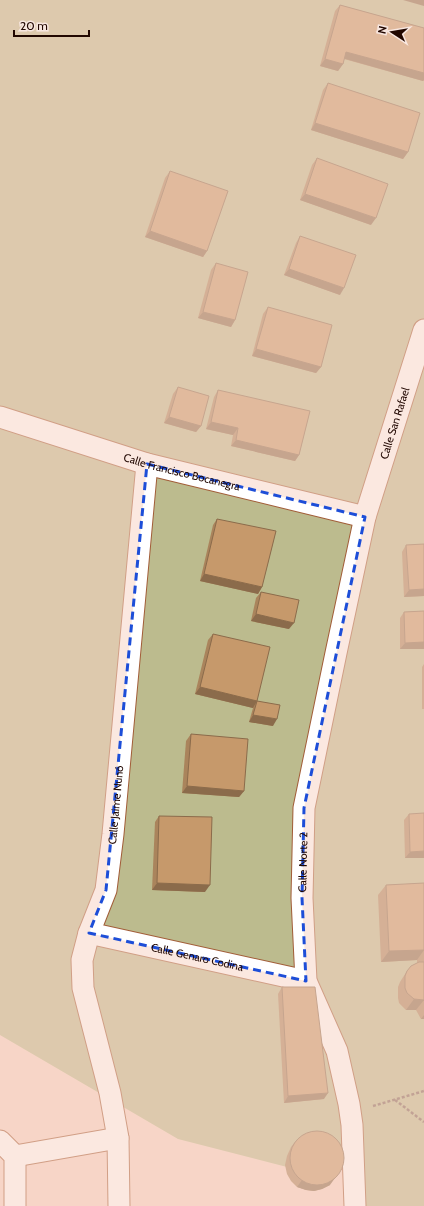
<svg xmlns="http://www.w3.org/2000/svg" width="424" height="1206" font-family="Cabin,sans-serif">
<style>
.green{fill:#bcbb8e}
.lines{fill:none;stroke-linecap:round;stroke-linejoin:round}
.minor-casing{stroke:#a25d38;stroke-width:23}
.path{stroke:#82655a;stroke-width:2.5;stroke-dasharray:3 2;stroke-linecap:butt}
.minor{stroke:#fff;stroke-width:21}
.wall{fill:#aa845c}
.shaded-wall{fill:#8b6b4b}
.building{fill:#c6996b;stroke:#8b6b4b}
.marked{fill:none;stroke:#1d4ed8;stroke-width:3;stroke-dasharray:8 5;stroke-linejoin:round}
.labels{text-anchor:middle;stroke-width:3;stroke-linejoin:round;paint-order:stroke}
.street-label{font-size:11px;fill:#210700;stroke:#f8e7e0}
</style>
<rect width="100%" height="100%" fill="#f7d6c7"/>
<!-- green -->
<polygon class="green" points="0,0 424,0 424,1206 355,1206 354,1163 340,1166 287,1167 178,1139 0,1035"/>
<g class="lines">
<!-- minor casing -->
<g class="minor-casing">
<g id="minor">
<path id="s1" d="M 0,417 L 147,464 L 365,517"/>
<path id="s2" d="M 89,933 L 306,981"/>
<polyline points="0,1141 15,1156 15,1206"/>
<polyline points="15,1156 118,1138"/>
<path id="s3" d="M 119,1206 L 118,1138 L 110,1093 L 83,988 L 82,960 L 89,933 L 106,890 L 113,834 L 147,464"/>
<path id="s4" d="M 355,1206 L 352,1125 L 349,1104 L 337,1051 L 306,981 L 302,898 L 304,808 L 336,653 L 365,517 L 424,330"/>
</g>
</g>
<!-- path -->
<g class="path">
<polyline points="395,1100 424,1122"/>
<polyline points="373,1106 424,1091"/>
</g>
<!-- minor -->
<use href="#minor" class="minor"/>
</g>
<!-- wall -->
<g class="wall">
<polygon points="340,5 424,28 424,80 423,81 344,59 343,64 338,71 320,66 335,11"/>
<polygon points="328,83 408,152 403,159 311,130 323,90"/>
<polygon points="317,158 371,225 300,200 312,165"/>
<polygon points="170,171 207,251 203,257 145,237 165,178"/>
<polygon points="300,236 340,295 284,275 296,243"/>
<polygon points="216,263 235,320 231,327 198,318 211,270"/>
<polygon points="268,307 321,367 316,373 252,356 263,314"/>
<polygon points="178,387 201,426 196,432 164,423 173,394"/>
<polygon points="218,390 299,455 295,461 231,446 233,435 206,429 214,397"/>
<polygon points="217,519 262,587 258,594 200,581 213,525"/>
<polygon points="424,544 424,596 404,597 402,552 406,545"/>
<polygon points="261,592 289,629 251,621 256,598"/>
<polygon points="424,611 424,649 400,649 400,618 404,612"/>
<polygon points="213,634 257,701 273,726 249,722 253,708 195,694 208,640"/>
<polygon points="424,664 424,709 422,709 422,667"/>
<polygon points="191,734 244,791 239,797 182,793 186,741"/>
<polygon points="409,814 424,858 405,858 404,820"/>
<polygon points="159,816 205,892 152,890 155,822"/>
<polygon points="424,883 424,1019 421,1019 416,1010 406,1010 399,1003 398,998 398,987 400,982 407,971 417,963 417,960 381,962 378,895 386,885"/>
<polygon points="282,987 324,1099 284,1103 278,994"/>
<polygon points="296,1141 330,1185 322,1189 314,1191 306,1190 297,1187 291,1181 287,1174 285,1165 287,1156 291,1147"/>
</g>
<!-- shaded-wall -->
<g class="shaded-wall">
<polygon points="403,0 424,0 424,6"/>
<polygon points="346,52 424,73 424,80 423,81 342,58"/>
<polygon points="325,59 343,64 338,71 320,66"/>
<polygon points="315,123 408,152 403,159 311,130"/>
<polygon points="305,194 376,218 371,225 300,200"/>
<polygon points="150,231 207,251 203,257 145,237"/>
<polygon points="289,269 344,288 340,295 284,275"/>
<polygon points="203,312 235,320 231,327 198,318"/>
<polygon points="256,349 321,367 316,373 252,356"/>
<polygon points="169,417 201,426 196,432 164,423"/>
<polygon points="211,422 238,428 233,435 206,429"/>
<polygon points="236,440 299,455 295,461 231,446"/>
<polygon points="204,574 262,587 258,594 200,581"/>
<polygon points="424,589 424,596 404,597 409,590"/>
<polygon points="256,614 294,623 289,629 251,621"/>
<polygon points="424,642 424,649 400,649 405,643"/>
<polygon points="200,687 257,701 253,708 195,694"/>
<polygon points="253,715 277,719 273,726 249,722"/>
<polygon points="187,786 244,791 239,797 182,793"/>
<polygon points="424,851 424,858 405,858 410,852"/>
<polygon points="157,883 210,885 205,892 152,890"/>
<polygon points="424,950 417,960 381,962 389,951"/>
<polygon points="414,999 424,1000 416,1010 406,1010"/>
<polygon points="424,1015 424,1019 421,1019"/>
<polygon points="328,1093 324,1099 284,1103 288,1096"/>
<polygon points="340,1171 330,1185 322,1189 314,1191 306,1190 297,1187 302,1180"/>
</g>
<!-- building -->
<g class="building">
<polygon points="340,5 424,28 424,73 346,52 343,64 325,59"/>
<polygon points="328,83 420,113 408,152 315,123"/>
<polygon points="317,158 388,184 376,218 305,194"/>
<polygon points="170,171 228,191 207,251 150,231"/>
<polygon points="300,236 356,255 344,288 289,269"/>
<polygon points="216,263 248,272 235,320 203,312"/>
<polygon points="268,307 332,325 321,367 256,349"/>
<polygon points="178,387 209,396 201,426 169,417"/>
<polygon points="218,390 310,411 299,455 236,440 238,428 211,422"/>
<polygon points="217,519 276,531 262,587 204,574"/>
<polygon points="424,544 424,589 409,590 406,545"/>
<polygon points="261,592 299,600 294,623 256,614"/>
<polygon points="424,611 424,642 405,643 404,612"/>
<polygon points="213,634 270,647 257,701 200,687"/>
<polygon points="257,701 280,705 277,719 253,715"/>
<polygon points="191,734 248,739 244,791 187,786"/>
<polygon points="424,813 424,851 410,852 409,814"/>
<polygon points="159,816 212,817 210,885 157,883"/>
<polygon points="424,883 424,950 389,951 386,885"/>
<polygon points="419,962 424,962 424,1001 424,1000 414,999 407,993 405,988 405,976 407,971 411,966"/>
<polygon points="282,987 315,987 328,1093 288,1096"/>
<circle cx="317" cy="1158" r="27"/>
</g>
<!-- marked area -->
<path d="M0 0H424V1206H0ZM 147,464 L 365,517 L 304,808 L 302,898 L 306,981 L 89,933 L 106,890 Z" fill="#f7d6c7" fill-opacity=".55" fill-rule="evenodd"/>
<path class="marked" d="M 147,464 L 365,517 L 304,808 L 302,898 L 306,981 L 89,933 L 106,890 Z"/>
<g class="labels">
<!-- street labels -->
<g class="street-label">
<text dy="4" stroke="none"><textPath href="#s4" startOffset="802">Calle San Rafael</textPath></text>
<text dy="4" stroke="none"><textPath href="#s1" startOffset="190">Calle Francisco Bocanegra</textPath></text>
<text dy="4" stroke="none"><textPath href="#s3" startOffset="410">Calle Jaime Nunó</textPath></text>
<text dy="4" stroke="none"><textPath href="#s4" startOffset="352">Calle Norte 2</textPath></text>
<text dy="4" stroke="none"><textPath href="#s2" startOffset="111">Calle Genaro Codina</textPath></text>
</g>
</g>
<!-- north arrow -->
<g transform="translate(392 32) rotate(282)" stroke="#f8e7e0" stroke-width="3" paint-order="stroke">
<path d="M0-3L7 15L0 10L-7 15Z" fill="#210700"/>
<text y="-6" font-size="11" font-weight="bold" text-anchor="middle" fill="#210700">N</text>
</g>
<!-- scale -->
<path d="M14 30v6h75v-6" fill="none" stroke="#210700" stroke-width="2"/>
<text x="20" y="30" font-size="12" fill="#210700" stroke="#f8e7e0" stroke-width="3" paint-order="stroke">20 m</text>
</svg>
